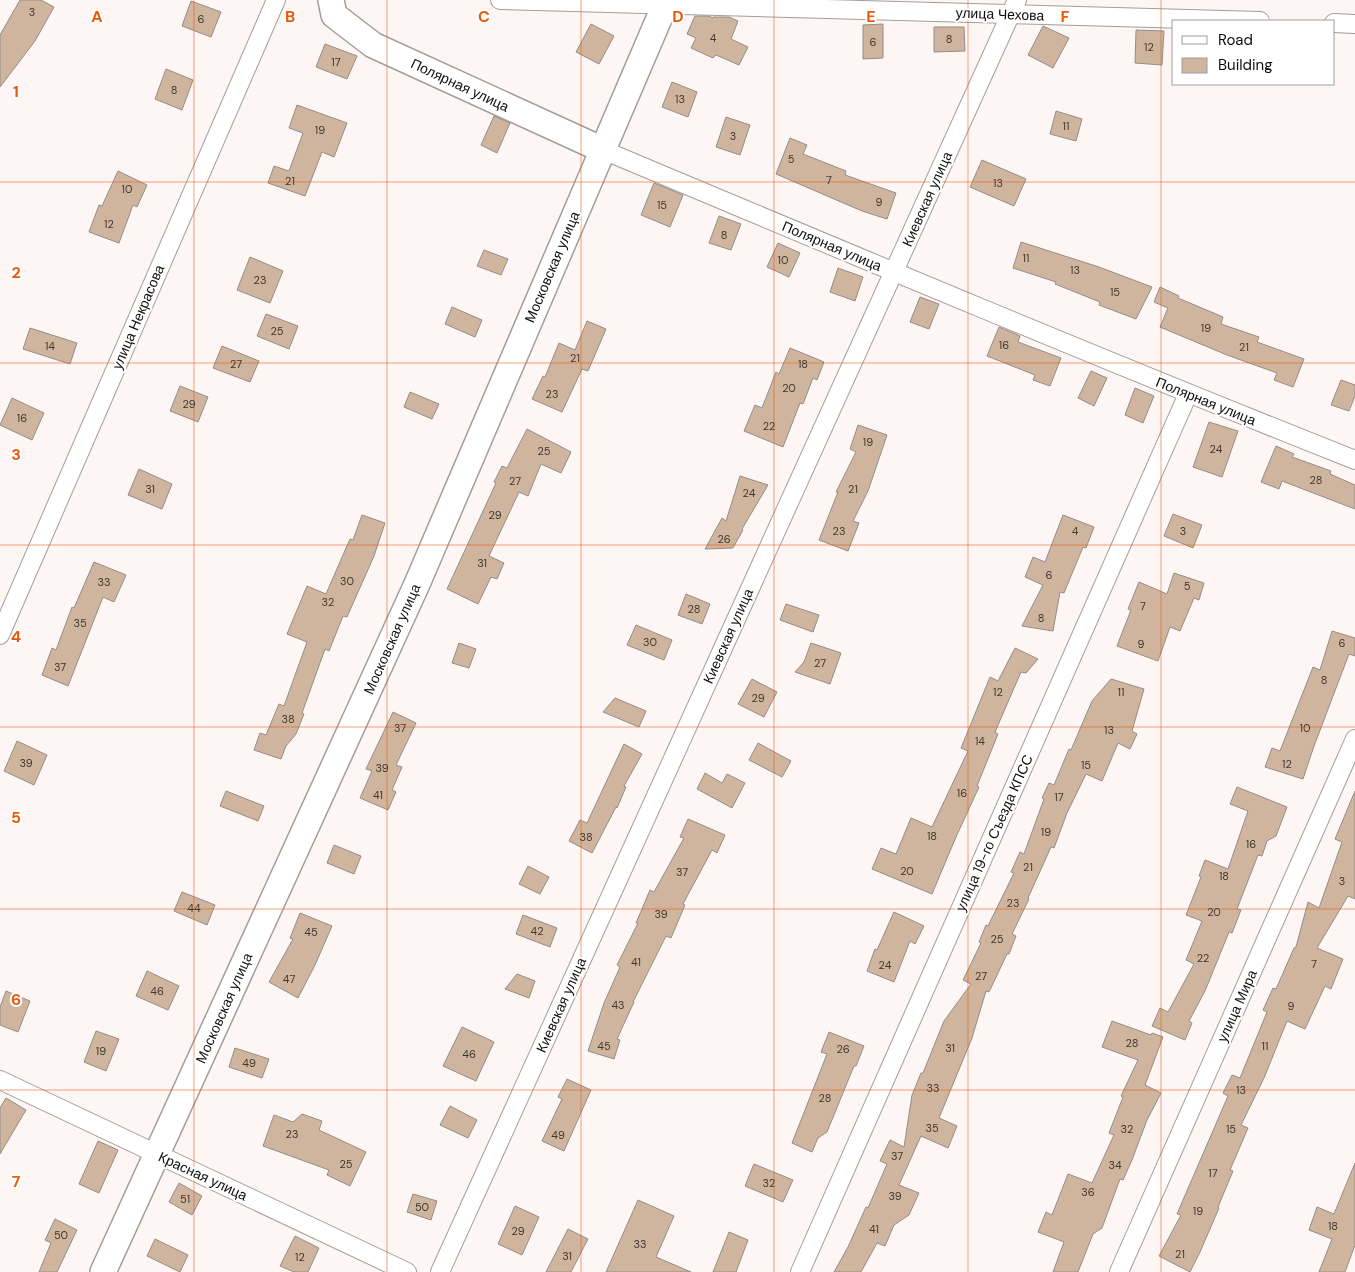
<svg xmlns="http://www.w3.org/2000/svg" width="1355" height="1272" font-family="'DM Sans',sans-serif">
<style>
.building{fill:#d0b59e;stroke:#928d89}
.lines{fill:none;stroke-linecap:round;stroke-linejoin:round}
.street-casing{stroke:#a49d9a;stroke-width:20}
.secondary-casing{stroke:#a49d9a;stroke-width:28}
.street{stroke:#fff;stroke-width:18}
.secondary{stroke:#fff;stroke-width:25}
.grid{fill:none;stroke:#e8590c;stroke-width:1;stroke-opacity:0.55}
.labels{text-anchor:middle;stroke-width:4;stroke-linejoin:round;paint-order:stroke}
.number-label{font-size:11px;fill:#403730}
.street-label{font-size:14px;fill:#100d0c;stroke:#fff}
.grid-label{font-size:16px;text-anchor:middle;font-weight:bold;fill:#e8590c;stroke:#fff;stroke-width:4;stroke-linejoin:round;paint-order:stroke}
</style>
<rect width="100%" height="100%" fill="#fef6f4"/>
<!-- building -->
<g class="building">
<polygon points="20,0 41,0 54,7 35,41 0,87 0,35"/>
<polygon points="191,1 221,12 211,37 182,26"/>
<polygon points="695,16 709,16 713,18 713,17 729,17 738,21 731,39 748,47 739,65 716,55 713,58 691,48 696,38 687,34"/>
<polygon points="591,24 614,36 599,64 576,52"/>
<polygon points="883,24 883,58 863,59 863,25"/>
<polygon points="1043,26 1069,38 1053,68 1028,55"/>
<polygon points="934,27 964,27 965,51 934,52"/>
<polygon points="1136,30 1164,31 1162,65 1135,63"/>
<polygon points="325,44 357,56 347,79 316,67"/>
<polygon points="166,69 193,80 182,110 155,99"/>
<polygon points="672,82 697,92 688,117 662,107"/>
<polygon points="297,105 347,123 334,157 322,152 305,196 268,183 274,166 289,171 303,133 289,128"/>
<polygon points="1056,111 1082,119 1076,141 1050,134"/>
<polygon points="494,116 510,123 497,153 481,145"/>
<polygon points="726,117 750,125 740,155 716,147"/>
<polygon points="790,138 807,145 803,154 846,171 845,175 896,193 887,219 862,211 776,174"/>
<polygon points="982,160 1026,179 1014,206 970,187"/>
<polygon points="118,171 147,185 137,207 133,205 119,243 89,232 99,205 102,206"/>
<polygon points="654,183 683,195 670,227 641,215"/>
<polygon points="719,216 741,224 731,250 709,243"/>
<polygon points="1021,242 1099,267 1152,287 1136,319 1099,305 1100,302 1055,284 1056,282 1013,268"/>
<polygon points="778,243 800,253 789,277 767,267"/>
<polygon points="484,250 508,259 501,275 477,266"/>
<polygon points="250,257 283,271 270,303 237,290"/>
<polygon points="838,268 863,277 855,301 830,292"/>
<polygon points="1160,287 1179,296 1178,298 1223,317 1221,324 1259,337 1257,342 1304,359 1293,387 1274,380 1277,373 1227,355 1160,327 1168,308 1154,302"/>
<polygon points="920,297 939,304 929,329 910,322"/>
<polygon points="452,307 482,320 475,337 445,324"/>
<polygon points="266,314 298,326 289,349 257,336"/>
<polygon points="587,321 606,329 588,371 582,369 562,412 532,399 543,376 545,377 559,343 575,350"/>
<polygon points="999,327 1020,336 1018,342 1061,358 1050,386 1033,380 1035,375 987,356"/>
<polygon points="30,328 77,343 70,364 23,349"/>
<polygon points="222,346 259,361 250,382 213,368"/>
<polygon points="790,348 824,362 817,380 813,378 803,404 800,403 783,447 744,431 755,405 762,408 776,372 779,374"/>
<polygon points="1091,371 1107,378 1094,406 1078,398"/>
<polygon points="1341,380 1355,385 1355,396 1349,411 1331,405"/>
<polygon points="180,386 208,397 198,422 170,411"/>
<polygon points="1135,388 1154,396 1143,423 1125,415"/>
<polygon points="410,392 439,404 432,419 404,407"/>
<polygon points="12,398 44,413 32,440 0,425"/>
<polygon points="1209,422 1238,431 1222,477 1193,467"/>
<polygon points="858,425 887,435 868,491 853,521 859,523 848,551 819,540 838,492 836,492 856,452 850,449"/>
<polygon points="527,429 571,452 561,473 541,464 528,496 519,492 489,556 504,563 497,579 491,577 478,604 447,589 496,483 494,482 502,466 507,468"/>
<polygon points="1276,446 1294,454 1292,457 1331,471 1330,474 1355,485 1355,509 1282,481 1279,489 1261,482"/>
<polygon points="139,469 172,484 162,509 128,495"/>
<polygon points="740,476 768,485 742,529 743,530 733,548 705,549 722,518 726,521"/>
<polygon points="1173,514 1202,525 1193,548 1164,536"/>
<polygon points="362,515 385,523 374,556 347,617 343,616 329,651 325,649 302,713 304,714 296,734 286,746 281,759 254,750 260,733 266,735 279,704 284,706 307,642 287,634 307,586 326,594 350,539 353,540"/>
<polygon points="1063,515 1094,527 1086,548 1083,547 1064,593 1060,592 1053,631 1022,626 1043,585 1025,577 1033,557 1045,562"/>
<polygon points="94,562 126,575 114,602 103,597 68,686 42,675 52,648 56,650 72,607 74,608"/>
<polygon points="1174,573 1204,583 1199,600 1194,598 1180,631 1170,627 1158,661 1117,646 1131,610 1128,609 1139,582 1167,594"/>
<polygon points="686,594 710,604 702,624 678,615"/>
<polygon points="786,604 819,615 813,632 780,620"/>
<polygon points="636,625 672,640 664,660 627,645"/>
<polygon points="1332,631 1355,638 1355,656 1349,654 1314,746 1303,779 1265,767 1272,748 1280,751 1313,667 1320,670"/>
<polygon points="459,643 476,649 469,668 452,663"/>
<polygon points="811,643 841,653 830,684 795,672 804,662"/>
<polygon points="1015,648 1038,659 1026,673 1021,672 995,732 998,734 977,786 979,787 956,837 932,894 872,869 881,848 896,854 911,818 932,827 968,751 961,748 990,677 998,681"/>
<polygon points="752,679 777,692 764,717 738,704"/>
<polygon points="1111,679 1144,689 1132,731 1137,734 1130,749 1118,743 1102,781 1086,774 1067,813 1054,848 1051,847 1028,898 1029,899 1012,934 1016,936 1009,954 1007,954 989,992 986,991 972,1038 939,1118 957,1126 948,1148 921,1136 899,1185 919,1193 909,1215 894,1225 885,1246 877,1243 861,1272 834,1272 848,1247 866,1207 868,1208 887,1164 880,1161 890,1140 904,1147 912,1095 921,1073 923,1073 944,1021 971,984 963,980 981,943 979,942 986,925 988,926 1014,873 1011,872 1020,852 1024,854 1044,799 1042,798 1049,783 1054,785 1069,749 1071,750 1092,701"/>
<polygon points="615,698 646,711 639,727 603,712"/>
<polygon points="393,712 416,723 396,765 402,767 392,790 396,792 388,810 360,798 372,771 366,769"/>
<polygon points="17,741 47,755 34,785 4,771"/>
<polygon points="758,743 791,761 782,777 749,760"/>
<polygon points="624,744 642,754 624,786 626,787 617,808 616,807 592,853 569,841 580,820 587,823"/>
<polygon points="705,773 722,783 727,774 745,783 732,808 697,789"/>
<polygon points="1237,787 1287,807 1276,836 1267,841 1262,856 1258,855 1237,909 1241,910 1232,933 1229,932 1205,991 1189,1021 1192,1023 1185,1040 1152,1026 1160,1008 1168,1012 1194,964 1186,960 1202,921 1186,915 1201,877 1199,876 1205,860 1228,869 1248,811 1230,804"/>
<polygon points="226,791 264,806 258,821 220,806"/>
<polygon points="1355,791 1355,899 1348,896 1317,948 1343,959 1331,989 1325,986 1305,1029 1287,1021 1264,1078 1241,1125 1248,1128 1230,1170 1233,1171 1218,1207 1219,1208 1200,1252 1190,1272 1159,1256 1181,1215 1177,1214 1228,1096 1223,1093 1232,1075 1240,1078 1267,1012 1263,1010 1273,988 1276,989 1294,948 1296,947 1308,902 1319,908 1342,842 1335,839"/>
<polygon points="688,819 725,835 717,853 712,850 683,904 685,905 671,938 666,936 633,1002 634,1002 617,1039 620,1040 614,1059 588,1051 604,1003 620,967 617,965 638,923 636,923 650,890 654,892 684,838 680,837"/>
<polygon points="334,845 361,856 354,874 327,863"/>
<polygon points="528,866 549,877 540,894 519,884"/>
<polygon points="182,892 215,905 207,925 174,911"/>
<polygon points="894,912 924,926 915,944 910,941 894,982 867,971 875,949 877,950"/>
<polygon points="300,913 332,926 315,965 298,998 269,982 293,939 290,938"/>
<polygon points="523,915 557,928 550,947 516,934"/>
<polygon points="147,971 179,986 168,1010 136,996"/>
<polygon points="517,974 535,981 529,998 505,989"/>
<polygon points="6,991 30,1001 18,1032 0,1025 0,1007"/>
<polygon points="1112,1021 1151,1035 1152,1033 1163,1037 1145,1085 1161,1093 1147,1120 1132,1160 1123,1180 1120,1179 1102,1228 1093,1234 1078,1272 1053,1272 1064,1242 1038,1232 1046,1212 1052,1215 1068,1174 1092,1183 1114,1135 1109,1133 1123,1097 1121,1096 1138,1060 1102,1047"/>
<polygon points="462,1027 494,1042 476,1081 443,1066"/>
<polygon points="96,1031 119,1039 106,1071 84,1062"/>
<polygon points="829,1032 864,1046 856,1066 854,1066 827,1132 818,1138 812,1152 792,1143 827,1054 821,1052"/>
<polygon points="235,1048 269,1059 262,1078 229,1067"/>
<polygon points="567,1079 591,1090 564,1151 542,1141 562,1099 558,1097"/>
<polygon points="6,1098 26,1110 0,1154 0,1108"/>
<polygon points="450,1106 477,1120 468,1138 440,1125"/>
<polygon points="302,1114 322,1121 319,1130 366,1152 350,1186 327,1175 329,1170 263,1146 274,1115 293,1122"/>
<polygon points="98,1141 118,1150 99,1193 79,1184"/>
<polygon points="1355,1163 1355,1245 1345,1272 1319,1272 1332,1239 1309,1230 1317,1207 1334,1214"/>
<polygon points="754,1164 793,1180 783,1202 745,1186"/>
<polygon points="179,1183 202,1196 192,1215 169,1202"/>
<polygon points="413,1194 437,1201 431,1220 407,1212"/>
<polygon points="638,1200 674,1216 656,1257 691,1272 606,1272"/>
<polygon points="515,1206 539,1217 522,1255 498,1244"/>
<polygon points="55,1219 77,1230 57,1272 39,1272 51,1243 45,1240"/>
<polygon points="568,1229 588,1239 571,1272 546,1272"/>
<polygon points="729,1232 748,1240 736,1272 713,1272"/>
<polygon points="295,1236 319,1248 308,1272 294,1272 280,1266"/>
<polygon points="155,1239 188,1255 180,1272 147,1256"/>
</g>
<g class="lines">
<!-- street casing -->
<g class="street-casing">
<g id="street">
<polyline points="500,0 1260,21"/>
<polyline points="1334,23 1355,24"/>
<path d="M 603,150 C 853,255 1103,360 1355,460"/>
<polyline points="0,635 276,0"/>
<polyline points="0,1080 407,1272"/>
<polyline points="440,1272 1017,0"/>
<polyline points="800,1272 1188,394"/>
<polyline points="1119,1272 1355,739"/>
</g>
</g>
<!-- secondary casing -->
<g class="secondary-casing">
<g id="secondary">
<polyline points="331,0 334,15 373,45 603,150"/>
<polyline points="103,1272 417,584 667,0"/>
</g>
</g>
<!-- street -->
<use href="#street" class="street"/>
<!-- secondary -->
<use href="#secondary" class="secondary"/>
</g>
<!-- grid -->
<path class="grid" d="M 194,0 L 194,1272M 387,0 L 387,1272M 581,0 L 581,1272M 774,0 L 774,1272M 968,0 L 968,1272M 1161,0 L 1161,1272M 0,182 L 1355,182M 0,363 L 1355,363M 0,545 L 1355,545M 0,727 L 1355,727M 0,909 L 1355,909M 0,1090 L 1355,1090"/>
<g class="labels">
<!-- number labels -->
<g class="number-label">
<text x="32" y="16">3</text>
<text x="201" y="23">6</text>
<text x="713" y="42">4</text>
<text x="949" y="43">8</text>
<text x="873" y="46">6</text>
<text x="1149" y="51">12</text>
<text x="336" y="66">17</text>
<text x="174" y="94">8</text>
<text x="680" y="103">13</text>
<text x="1066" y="130">11</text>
<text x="320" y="134">19</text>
<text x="733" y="140">3</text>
<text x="791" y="163">5</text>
<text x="829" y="184">7</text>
<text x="290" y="185">21</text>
<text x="998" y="187">13</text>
<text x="127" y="193">10</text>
<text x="879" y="206">9</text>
<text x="662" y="209">15</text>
<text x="109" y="228">12</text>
<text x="724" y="239">8</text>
<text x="1026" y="262">11</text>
<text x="783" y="264">10</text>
<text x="1075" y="274">13</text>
<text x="260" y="284">23</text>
<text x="1115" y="296">15</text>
<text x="1206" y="332">19</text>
<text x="277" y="335">25</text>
<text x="1004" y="349">16</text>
<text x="50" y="350">14</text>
<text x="1244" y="351">21</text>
<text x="575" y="362">21</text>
<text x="236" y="368">27</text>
<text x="803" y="368">18</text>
<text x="789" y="392">20</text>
<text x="552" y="398">23</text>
<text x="189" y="408">29</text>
<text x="22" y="422">16</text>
<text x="769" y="430">22</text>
<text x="868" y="446">19</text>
<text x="1216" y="453">24</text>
<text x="544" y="455">25</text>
<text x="1316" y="484">28</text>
<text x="515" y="485">27</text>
<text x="150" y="493">31</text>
<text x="853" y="493">21</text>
<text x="749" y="497">24</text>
<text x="495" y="519">29</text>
<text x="839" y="535">23</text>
<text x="1075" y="535">4</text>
<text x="1183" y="535">3</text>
<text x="724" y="543">26</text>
<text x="482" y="567">31</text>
<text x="1049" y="579">6</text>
<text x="347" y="585">30</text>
<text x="104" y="586">33</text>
<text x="1187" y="590">5</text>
<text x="328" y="606">32</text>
<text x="1143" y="610">7</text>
<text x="694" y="613">28</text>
<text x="1041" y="622">8</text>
<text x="80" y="627">35</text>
<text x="650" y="646">30</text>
<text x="1342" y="647">6</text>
<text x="1141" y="648">9</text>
<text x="820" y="667">27</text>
<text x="60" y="671">37</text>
<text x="1324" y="684">8</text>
<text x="998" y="696">12</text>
<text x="1121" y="696">11</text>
<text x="758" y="702">29</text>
<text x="288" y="723">38</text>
<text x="400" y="732">37</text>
<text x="1305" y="732">10</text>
<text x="1109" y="734">13</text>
<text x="980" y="745">14</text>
<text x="26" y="767">39</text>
<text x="1287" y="768">12</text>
<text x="1086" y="769">15</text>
<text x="382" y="772">39</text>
<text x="962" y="797">16</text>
<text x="378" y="799">41</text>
<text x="1059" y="801">17</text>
<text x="1046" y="836">19</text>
<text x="932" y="840">18</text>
<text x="586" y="841">38</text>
<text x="1251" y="848">16</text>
<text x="1028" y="871">21</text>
<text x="907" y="875">20</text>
<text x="682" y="876">37</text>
<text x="1224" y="880">18</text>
<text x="1342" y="885">3</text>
<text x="1013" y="907">23</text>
<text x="194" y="912">44</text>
<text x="1214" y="916">20</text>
<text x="661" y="918">39</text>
<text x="537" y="935">42</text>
<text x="311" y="936">45</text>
<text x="997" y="943">25</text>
<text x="1203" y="962">22</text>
<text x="636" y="966">41</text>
<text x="1314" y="968">7</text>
<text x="885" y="969">24</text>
<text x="981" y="980">27</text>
<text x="289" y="983">47</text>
<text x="157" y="995">46</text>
<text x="618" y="1009">43</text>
<text x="1291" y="1010">9</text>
<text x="1132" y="1047">28</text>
<text x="604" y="1050">45</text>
<text x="1265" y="1050">11</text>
<text x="950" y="1052">31</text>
<text x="843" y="1053">26</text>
<text x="101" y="1055">19</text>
<text x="469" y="1058">46</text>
<text x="249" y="1067">49</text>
<text x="933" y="1092">33</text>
<text x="1241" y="1094">13</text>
<text x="825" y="1102">28</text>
<text x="932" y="1132">35</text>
<text x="1127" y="1133">32</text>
<text x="1231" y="1133">15</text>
<text x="292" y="1138">23</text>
<text x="558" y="1139">49</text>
<text x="897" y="1160">37</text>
<text x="346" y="1168">25</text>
<text x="1115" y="1169">34</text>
<text x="1213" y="1177">17</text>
<text x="769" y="1187">32</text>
<text x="1088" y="1196">36</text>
<text x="895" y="1200">39</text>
<text x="185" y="1203">51</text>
<text x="422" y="1211">50</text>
<text x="1198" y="1215">19</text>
<text x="1333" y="1230">18</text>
<text x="874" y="1233">41</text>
<text x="518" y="1235">29</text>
<text x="61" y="1239">50</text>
<text x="640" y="1248">33</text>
<text x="1180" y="1258">21</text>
<text x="567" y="1260">31</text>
<text x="300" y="1261">12</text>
</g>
<!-- street labels -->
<g class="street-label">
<text transform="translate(1000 14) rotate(2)" y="5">улица Чехова</text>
<text transform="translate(460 85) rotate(25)" y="5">Полярная улица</text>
<text transform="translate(927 199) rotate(-66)" y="5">Киевская улица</text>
<text transform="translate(832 246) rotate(23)" y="5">Полярная улица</text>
<text transform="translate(552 267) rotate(-67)" y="5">Московская улица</text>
<text transform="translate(138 317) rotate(-67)" y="5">улица Некрасова</text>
<text transform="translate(1206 401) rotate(22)" y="5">Полярная улица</text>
<text transform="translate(728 636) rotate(-66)" y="5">Киевская улица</text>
<text transform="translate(392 639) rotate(-66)" y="5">Московская улица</text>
<text transform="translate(994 833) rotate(-66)" y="5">улица 19-го Съезда КПСС</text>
<text transform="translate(561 1005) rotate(-66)" y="5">Киевская улица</text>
<text transform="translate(1237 1006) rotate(-66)" y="5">улица Мира</text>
<text transform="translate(224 1008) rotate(-66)" y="5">Московская улица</text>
<text transform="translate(203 1176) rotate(25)" y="5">Красная улица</text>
</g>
</g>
<g class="grid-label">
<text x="97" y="22">A</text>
<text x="290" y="22">B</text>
<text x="484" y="22">C</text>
<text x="678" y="22">D</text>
<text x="871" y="22">E</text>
<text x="1065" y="22">F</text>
<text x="16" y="97">1</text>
<text x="16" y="278">2</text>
<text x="16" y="460">3</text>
<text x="16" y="642">4</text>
<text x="16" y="823">5</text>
<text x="16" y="1005">6</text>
<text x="16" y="1187">7</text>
</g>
<!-- legend -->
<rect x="1172" y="20" width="162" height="65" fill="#ffffff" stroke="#9f9e9e"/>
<rect x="1182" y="36" width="25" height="8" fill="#ffffff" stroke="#9f9e9e"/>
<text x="1218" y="45" font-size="15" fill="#100d0c">Road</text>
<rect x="1182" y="58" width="25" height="15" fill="#d0b59e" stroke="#9f9e9e"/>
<text x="1218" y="70" font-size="15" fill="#100d0c">Building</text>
</svg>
